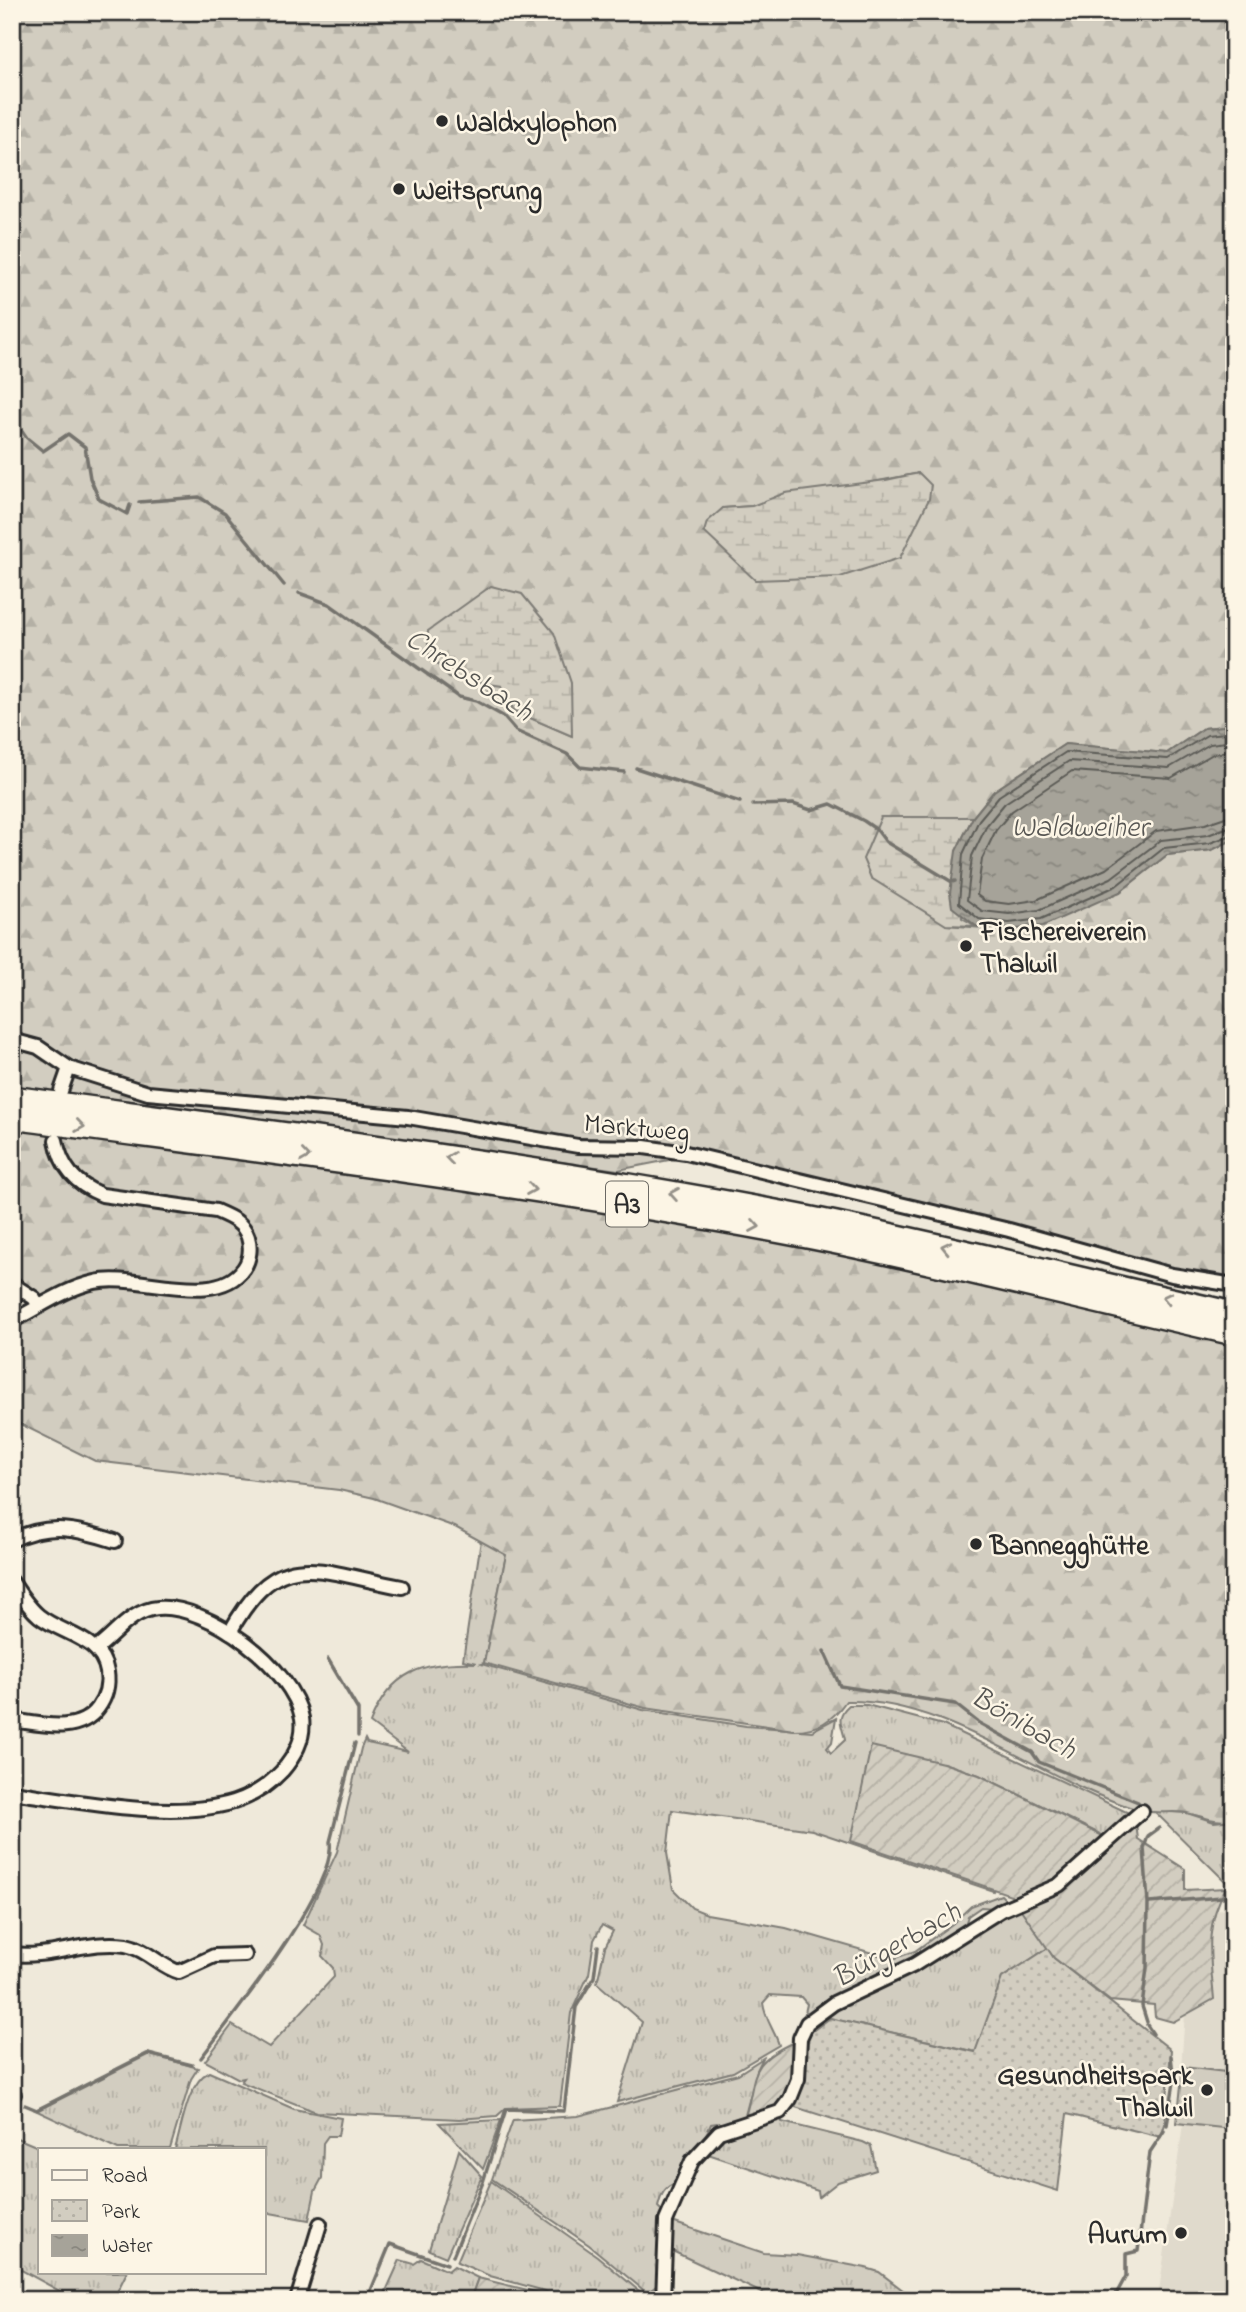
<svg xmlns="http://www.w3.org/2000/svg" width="1246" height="2312" font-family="'Indie Flower',sans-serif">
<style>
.built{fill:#e0dacc}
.grass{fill:url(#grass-tufts);stroke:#7e7c76;stroke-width:2}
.forest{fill:url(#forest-firs);stroke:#7e7c76;stroke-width:2;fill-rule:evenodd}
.wetland{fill:url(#wetland-marsh);stroke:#7e7c76;stroke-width:2}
.park{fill:url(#park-dots);stroke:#7e7c76;stroke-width:2}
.garden{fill:url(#garden-furrows);stroke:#7e7c76;stroke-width:2}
.pitch{fill:#d2cdc0;stroke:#7e7c76;stroke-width:2}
.water{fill:url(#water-ripples);stroke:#75736d;stroke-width:2}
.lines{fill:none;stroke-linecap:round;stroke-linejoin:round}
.shore{stroke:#5c5b57;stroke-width:2}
.stream{stroke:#75736d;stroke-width:3.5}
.minor-casing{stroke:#2b2b2b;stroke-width:18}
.motorway-casing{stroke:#2b2b2b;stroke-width:28}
.minor{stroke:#fcf5e5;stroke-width:12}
.motorway{stroke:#fcf5e5;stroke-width:23}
.oneway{stroke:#949088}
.poi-dot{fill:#2b2b2b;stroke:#fcf5e5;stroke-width:2.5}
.labels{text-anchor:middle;stroke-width:5;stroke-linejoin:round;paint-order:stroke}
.shield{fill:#fcf5e5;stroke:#6a6863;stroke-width:2}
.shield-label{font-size:26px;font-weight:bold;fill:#2b2b2b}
.poi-label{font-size:28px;font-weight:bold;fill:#2b2b2b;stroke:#fcf5e5;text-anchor:start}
.street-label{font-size:28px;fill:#2b2b2b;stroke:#fcf5e5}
.water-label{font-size:30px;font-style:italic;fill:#565552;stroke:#fcf5e5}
</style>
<defs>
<pattern id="grass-tufts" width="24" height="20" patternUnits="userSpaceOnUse" patternTransform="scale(1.75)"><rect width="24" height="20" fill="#d2cdc0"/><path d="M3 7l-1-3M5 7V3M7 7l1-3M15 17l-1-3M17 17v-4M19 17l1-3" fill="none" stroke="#b4b0a5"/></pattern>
<pattern id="forest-firs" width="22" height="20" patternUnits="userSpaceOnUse" patternTransform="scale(1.75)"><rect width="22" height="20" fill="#d2cdc0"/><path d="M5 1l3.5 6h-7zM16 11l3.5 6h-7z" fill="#b4b0a5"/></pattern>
<pattern id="wetland-marsh" width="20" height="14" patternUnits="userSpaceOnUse" patternTransform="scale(1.75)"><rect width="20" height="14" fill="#d2cdc0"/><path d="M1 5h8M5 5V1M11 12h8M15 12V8" fill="none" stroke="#b4b0a5"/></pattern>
<pattern id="park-dots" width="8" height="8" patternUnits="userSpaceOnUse" patternTransform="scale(1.75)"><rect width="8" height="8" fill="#d2cdc0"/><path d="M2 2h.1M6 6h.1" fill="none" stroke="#b4b0a5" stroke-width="1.8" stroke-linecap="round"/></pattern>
<pattern id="garden-furrows" width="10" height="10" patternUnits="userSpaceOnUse" patternTransform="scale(1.75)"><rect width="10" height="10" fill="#d2cdc0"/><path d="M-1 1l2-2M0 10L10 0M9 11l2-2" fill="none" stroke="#b4b0a5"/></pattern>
<pattern id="water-ripples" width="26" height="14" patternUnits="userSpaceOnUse" patternTransform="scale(1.75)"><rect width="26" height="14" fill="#a6a399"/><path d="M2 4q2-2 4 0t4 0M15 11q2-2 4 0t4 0" fill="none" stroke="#87857d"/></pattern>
</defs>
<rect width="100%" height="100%" fill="#efe9da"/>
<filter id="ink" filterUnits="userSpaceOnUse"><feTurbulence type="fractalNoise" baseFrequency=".0143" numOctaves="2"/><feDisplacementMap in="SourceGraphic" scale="14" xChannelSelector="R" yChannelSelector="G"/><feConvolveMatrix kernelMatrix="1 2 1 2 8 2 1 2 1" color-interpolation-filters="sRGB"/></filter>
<g filter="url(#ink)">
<!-- built -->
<polygon class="built" points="1213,1909 1234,1910 1234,2300 1159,2291 1183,2124 1177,2123 1185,2013 1214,1999 1209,1938"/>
<!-- grass -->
<g class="grass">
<path d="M 481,1540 L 506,1555 L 484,1663 L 481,1664 L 643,1710 L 746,1726 L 812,1731 L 836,1718 L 832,1742 L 827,1748 L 831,1753 L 845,1740 C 843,1726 834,1718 849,1705 L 867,1705 L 943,1725 L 1133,1815 L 1108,1838 L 979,1775 L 943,1763 L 852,1841 L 994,1888 L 993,1891 L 812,1830 L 672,1810 L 667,1853 L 673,1889 L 692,1908 L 707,1914 L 786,1928 L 893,1959 L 915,1951 L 952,1924 L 971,1906 L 1001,1895 L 1007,1901 L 994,1908 L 981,1907 L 968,1916 L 965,1925 L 930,1950 L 803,2021 L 807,2004 L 801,1997 L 770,1995 L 763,2003 C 765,2020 774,2029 779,2045 L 733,2072 L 617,2102 L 642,2022 L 597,1983 L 605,1947 L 613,1931 L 602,1925 L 594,1940 L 589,1974 L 571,2013 L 560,2106 L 506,2108 L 497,2116 L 459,2119 L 316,2112 L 241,2082 L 244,2078 L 239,2079 L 205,2061 L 232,2025 L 269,2047 L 334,1977 L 333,1968 L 322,1956 L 324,1945 L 320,1935 L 303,1925 L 337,1852 L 361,1748 L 365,1739 L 367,1743 L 408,1752 L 370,1723 C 390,1671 424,1661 476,1663 L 463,1660 Z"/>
<polygon points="1154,1811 1187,1813 1214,1822 1234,1820 1232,1888"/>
<polygon points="1019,1904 1048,1948 1002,1978 976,2052 830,2018 807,2034 822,2014"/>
<polygon points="147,2053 198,2068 191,2079 170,2149 118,2149 35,2110"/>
<path d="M 763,2058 L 757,2070 L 743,2123 L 722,2127 L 717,2123 L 711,2124 C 702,2146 686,2162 677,2183 C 664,2186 661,2195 658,2207 L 664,2213 L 660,2283 L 647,2293 L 589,2245 L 492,2179 L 513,2120 L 578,2116 L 738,2074 Z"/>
<path d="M 209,2072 L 294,2109 L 341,2118 L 338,2136 L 328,2136 L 323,2143 L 322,2178 L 315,2191 L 309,2220 L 264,2212 L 264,2149 L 175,2149 C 182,2127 187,2083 209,2072 Z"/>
<polygon points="780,2114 782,2122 863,2142 871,2146 876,2170 838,2182 819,2197 818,2191 705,2153 715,2140"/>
<polygon points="501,2120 483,2169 439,2123"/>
<polygon points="12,2136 43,2149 40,2149 40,2272 127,2272 113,2300 76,2300 12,2265"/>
<polygon points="459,2150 482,2176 446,2257 429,2250"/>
<polygon points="491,2181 597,2256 650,2300 560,2300 545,2291 490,2276 457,2262"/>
<polygon points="669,2221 764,2253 797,2255 866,2268 879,2272 916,2300 777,2300 668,2249"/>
<polygon points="421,2259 448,2271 454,2266 478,2278 470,2300 382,2300 400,2260 414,2264"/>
</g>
<!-- forest -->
<path class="forest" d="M 12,12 L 1234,12 L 1234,725 L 1204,728 L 1167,753 L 1065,744 L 994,791 L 973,817 L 881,817 L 946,925 L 1009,930 L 1120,892 L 1167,855 L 1212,850 L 1234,839 L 1234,1279 L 1162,1267 L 705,1153 L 618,1170 L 182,1110 L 176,1150 L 493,1194 L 695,1227 L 863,1259 L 1234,1345 L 1234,1820 C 1212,1823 1207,1817 1187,1813 C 1172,1810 1154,1815 1139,1810 C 1043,1782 950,1699 846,1701 C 832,1721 818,1730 794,1730 L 645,1708 L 484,1663 L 506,1555 L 455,1527 L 374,1498 L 339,1490 L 95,1461 L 12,1420 L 12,1321 L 39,1306 L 12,1284 ZM 919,473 L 704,532 L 723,508 L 752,506 ZM 502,686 L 572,736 L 514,711 Z"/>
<!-- wetland -->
<g class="wetland">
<polygon points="919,473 931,485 929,499 900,558 840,577 755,580 704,532 707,522 723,508 752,506 785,493 886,480"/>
<polygon points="491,586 522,594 554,633 571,683 572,736 514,711 502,686 449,678 428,653 428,631"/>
<polygon points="881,817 973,817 956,851 962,918 976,926 946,925 871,878 863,859"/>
</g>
<!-- park -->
<polygon class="park" points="1048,1948 1054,1958 1171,2050 1165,2124 1161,2137 1067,2114 1058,2191 792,2106 801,2092 803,2038 830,2018 975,2052 1002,1978"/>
<!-- garden -->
<g class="garden">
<path d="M 871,1746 L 943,1763 L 979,1775 L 1113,1841 L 1136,1824 L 1138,1839 L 1185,1869 L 1185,1890 L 1226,1888 C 1204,1926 1210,1956 1214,1999 L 1173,2022 L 1155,2017 L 1154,2005 L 1110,2001 L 1054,1958 L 1011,1895 L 851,1841 Z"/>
<path d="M 794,2042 L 797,2043 C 797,2064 795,2098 775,2111 C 766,2116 753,2119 743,2123 C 759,2079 743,2065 794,2042 Z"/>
<polygon points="478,2278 548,2295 555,2300 470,2300"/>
</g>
<!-- pitch -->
<polygon class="pitch" points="1183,2067 1234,2073 1231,2129 1177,2123"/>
<!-- water -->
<polygon class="water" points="1234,725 1234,839 1212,850 1167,855 1120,892 1043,926 1009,930 976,926 952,907 950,893 956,851 973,817 994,791 1065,744 1167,753 1204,728"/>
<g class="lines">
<!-- shore -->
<g class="shore">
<polyline points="1234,732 1207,735 1168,759 1066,752 999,796 979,820 963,854 959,903 979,919 1009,923 1041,919 1116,886 1164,848 1210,843 1234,834"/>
<polyline points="1234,741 1210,744 1169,768 1069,761 1005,803 987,825 972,856 967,900 982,911 1009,914 1039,910 1111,878 1161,840 1208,835 1234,825"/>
<polyline points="1234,751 1213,754 1171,778 1072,771 1012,811 996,830 982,859 977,895 985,901 1009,904 1036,900 1106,869 1156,831 1205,824 1234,814"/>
</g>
<!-- stream -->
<g class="stream">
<polyline points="12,416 27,438 43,451 68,434 85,447 90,478 99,499 127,514 130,505"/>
<polyline points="139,502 199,497 225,513 284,585"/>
<polyline points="299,593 329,604 459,697 476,701 503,716 516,731 567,754 580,767 624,772"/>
<polyline points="636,768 740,802"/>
<polyline points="753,805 793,804 811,810 831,804 864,821 877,830 886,842 952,882 955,881"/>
<polyline points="824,1651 840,1686 955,1704 979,1723 1032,1752 1039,1762 1138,1802"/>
<polyline points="328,1659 358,1710 358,1736"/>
<polyline points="1149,1903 1234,1896"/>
<polyline points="1147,2022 1142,2006 1147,1968 1148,1903 1144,1848 1148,1836 1159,1828"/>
<polyline points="1147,2025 1153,2034"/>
<path d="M 201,2058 C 231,2018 337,1887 330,1842 L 355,1743"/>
<polyline points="25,2105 37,2110 148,2054 192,2065"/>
<polyline points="1167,2125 1174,2082 1171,2056"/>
<polyline points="453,2256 483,2182 506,2109 564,2111 576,2007 594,1977 598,1946"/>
<polyline points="367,2300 390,2244 447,2264"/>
<polyline points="1113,2300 1126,2276 1126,2254 1138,2251 1150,2152 1164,2131"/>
</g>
<!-- minor casing -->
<g class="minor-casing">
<g id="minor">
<polyline points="12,1040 38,1047 69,1068 148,1093 408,1117 578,1146 644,1147 686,1153 1009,1230 1172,1275 1234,1285"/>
<polyline points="61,1091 69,1068"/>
<polyline points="12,1284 34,1298 39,1306"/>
<polyline points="12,1309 15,1285"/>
<path d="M 12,1321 C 40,1307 64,1289 95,1282 C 136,1272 216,1309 244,1268 C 250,1259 251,1247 248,1237 C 243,1222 230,1217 216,1211 L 102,1195 C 75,1184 61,1167 56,1140"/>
<path d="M 12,1540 C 49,1522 77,1529 115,1541"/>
<path d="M 12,1582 C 20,1594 28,1607 39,1616 C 63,1635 101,1637 107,1672 C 109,1685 106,1697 98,1708 C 78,1735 41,1724 12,1720"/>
<path d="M 230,1632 C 280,1542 316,1572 402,1587"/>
<path d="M 12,1792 C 75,1801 173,1821 234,1802 C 253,1796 269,1785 282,1771 C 295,1756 305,1738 302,1718 C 293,1668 208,1604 158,1608 C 132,1610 116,1634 97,1648"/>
<path d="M 12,1954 C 50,1959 89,1939 126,1945 C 147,1949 159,1966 179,1972 L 214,1956 L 245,1955"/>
<polyline points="12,2093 14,2094"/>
<polyline points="297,2300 320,2224"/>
<polyline points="663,2300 666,2221 692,2161 719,2132 780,2112 790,2099 798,2079 800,2038 807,2023 834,2003 914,1965 1001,1910 1059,1885 1142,1811"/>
</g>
</g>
<!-- motorway casing -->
<g class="motorway-casing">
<g id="motorway">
<path d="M 12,1098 C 264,1132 516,1163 765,1210 C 922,1239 1077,1280 1234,1314"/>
<path d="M 12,1117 C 276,1153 540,1185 802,1235 C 947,1263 1090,1301 1234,1333"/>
</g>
</g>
<!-- minor -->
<use href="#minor" class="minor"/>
<!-- motorway -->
<use href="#motorway" class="motorway"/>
</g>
<!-- one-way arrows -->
<defs><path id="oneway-chevron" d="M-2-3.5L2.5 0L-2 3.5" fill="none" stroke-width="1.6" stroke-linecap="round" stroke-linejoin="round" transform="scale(1.75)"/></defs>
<g class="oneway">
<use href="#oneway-chevron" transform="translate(80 1126) rotate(8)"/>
<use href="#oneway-chevron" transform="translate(305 1156) rotate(8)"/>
<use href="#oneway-chevron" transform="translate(450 1158) rotate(-172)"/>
<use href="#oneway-chevron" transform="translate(531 1189) rotate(9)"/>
<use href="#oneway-chevron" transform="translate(674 1194) rotate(-170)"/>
<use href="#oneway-chevron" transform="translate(755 1226) rotate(10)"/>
<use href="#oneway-chevron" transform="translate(946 1247) rotate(-167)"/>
<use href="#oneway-chevron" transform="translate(1167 1298) rotate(-167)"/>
</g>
</g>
<!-- markers -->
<g class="poi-dot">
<circle cx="442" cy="121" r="7"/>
<circle cx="399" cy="189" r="7"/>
<circle cx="966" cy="946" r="7"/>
<circle cx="976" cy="1544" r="7"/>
<circle cx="1207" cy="2090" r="7"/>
<circle cx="1181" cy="2233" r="7"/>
</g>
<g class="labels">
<!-- shield labels -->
<rect class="shield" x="606" y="1181.5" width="42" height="45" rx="5"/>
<g class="shield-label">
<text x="627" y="1213">A3</text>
</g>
<!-- poi labels -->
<g class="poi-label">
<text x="456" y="131">Waldxylophon</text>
<text x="413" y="199">Weitsprung</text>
<text x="980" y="940">Fischereiverein<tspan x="980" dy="32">Thalwil</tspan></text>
<text x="990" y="1554">Bannegghütte</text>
<text x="1193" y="2084" text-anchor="end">Gesundheitspark<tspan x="1193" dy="32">Thalwil</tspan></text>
<text x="1167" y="2243" text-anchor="end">Aurum</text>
</g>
<!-- street labels -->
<g class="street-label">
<text transform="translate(637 1126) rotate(5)" y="10">Marktweg</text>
</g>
<!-- water labels -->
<g class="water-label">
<text transform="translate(470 674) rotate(33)" y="10">Chrebsbach</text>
<text x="1080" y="836">Waldweiher</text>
<text transform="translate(1024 1722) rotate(30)" y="10">Bönibach</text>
<text transform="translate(896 1944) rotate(-30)" y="10">Bürgerbach</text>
</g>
</g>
<!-- margin -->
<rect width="1246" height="2312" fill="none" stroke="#fcf5e5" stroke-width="42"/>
<rect x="21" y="21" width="1204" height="2270" fill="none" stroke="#2b2b2b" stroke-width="2.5" filter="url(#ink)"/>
<!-- legend -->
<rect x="38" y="2148" width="228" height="126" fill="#fcf5e5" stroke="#a8a49b" stroke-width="2"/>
<rect x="52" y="2170" width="35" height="10" fill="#fcf5e5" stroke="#a8a49b" stroke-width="2"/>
<text x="102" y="2182" font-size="21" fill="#2b2b2b">Road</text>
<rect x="52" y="2200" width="35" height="21" fill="url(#park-dots)" stroke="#a8a49b" stroke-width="2"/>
<text x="102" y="2218" font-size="21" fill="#2b2b2b">Park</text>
<rect x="52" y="2235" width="35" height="21" fill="url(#water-ripples)" stroke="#a8a49b" stroke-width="2"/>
<text x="102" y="2252" font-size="21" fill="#2b2b2b">Water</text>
</svg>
